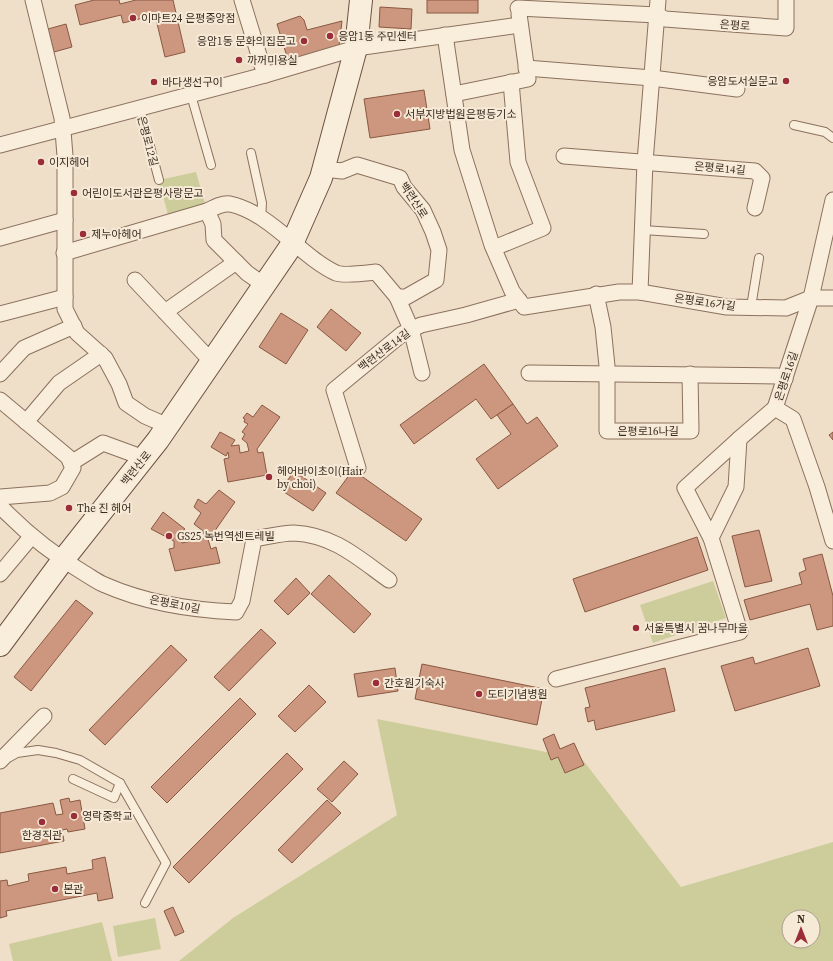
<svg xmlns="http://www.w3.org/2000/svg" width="833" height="961" font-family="'Source Serif 4','Noto Sans KR',serif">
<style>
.green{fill:#cccd9b;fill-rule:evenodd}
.building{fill:#cc977e;stroke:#8a5842}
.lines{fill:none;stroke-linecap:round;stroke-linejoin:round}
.service-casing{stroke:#8b715d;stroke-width:10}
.minor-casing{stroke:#8b715d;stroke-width:17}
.secondary-casing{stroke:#6d5240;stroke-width:24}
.service{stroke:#f9eddb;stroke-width:8}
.minor{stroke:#f9eddb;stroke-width:15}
.secondary{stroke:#f9eddb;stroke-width:22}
.poi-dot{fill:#9a2d38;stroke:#f6ead7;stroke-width:1.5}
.labels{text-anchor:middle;stroke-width:4;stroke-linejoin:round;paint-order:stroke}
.poi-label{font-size:11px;fill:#3b2b20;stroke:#f6ead7;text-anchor:start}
.street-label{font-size:11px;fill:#3b2b20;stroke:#f6ead7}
</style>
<rect width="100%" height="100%" fill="#efdfc8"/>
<!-- green -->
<g class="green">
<polygon points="196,172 206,207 169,219 159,180"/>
<polygon points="713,581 726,618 653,643 640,605"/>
<path d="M 377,719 L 582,759 L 681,887 L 833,842 L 833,961 L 179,961 L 233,918 L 397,815 ZM 789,917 L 813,917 L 813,941 L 789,941 Z"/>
<polygon points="155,918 161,949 118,957 113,926"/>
<polygon points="102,922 112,961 13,961 9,944"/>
</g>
<!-- building -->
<g class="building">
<polygon points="94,0 119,0 120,4 136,0 173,0 185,52 165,57 155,15 123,23 121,15 80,25 75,5"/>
<rect x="427" y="0" width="51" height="13"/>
<polygon points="380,7 412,9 411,29 379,27"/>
<polygon points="300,16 304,20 307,30 342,21 339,46 288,60 277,24"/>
<polygon points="66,24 72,47 54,52 48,29"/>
<polygon points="424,90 430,129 370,138 364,99"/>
<polygon points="331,309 361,333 346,351 317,327"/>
<polygon points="281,313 308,330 286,364 259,347"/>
<polygon points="484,364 513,404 491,419 476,399 414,444 400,425"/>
<polygon points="513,404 527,424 537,417 558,446 498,489 476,459 511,434 497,415"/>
<polygon points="262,405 280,417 257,449 258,453 263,452 267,475 228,482 224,459 229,458 228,452 226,456 211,447 220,432 235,440 231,446 239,445 240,453 249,451 247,443 242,439 245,434 242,432 248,424 244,422 245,419 243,418 247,413 253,417"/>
<polygon points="833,432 833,440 829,435"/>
<polygon points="353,470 422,519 406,541 336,493"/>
<polygon points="294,471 326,493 313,511 281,490"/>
<polygon points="219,490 235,502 212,535 207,536 211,549 216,547 220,563 175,571 169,549 174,548 174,541 151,529 163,512 185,529 180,533 182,543 204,538 203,531 194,524 201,513 194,507 198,499 206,504"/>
<polygon points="759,530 772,581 745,587 732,536"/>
<polygon points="697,537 708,570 585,612 573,579"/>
<polygon points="822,554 833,596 833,626 817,630 810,604 750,620 744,600 802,584 799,573 806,570 803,559"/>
<polygon points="329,575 371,614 354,633 311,594"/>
<polygon points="296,578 310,593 288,615 274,601"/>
<polygon points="76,600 93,613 31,691 14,677"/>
<polygon points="261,629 276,643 229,691 214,677"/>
<polygon points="171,645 187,660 105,745 89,730"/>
<polygon points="808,648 820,686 735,711 721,666 753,657 755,664"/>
<polygon points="422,664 544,689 537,725 415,699"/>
<polygon points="395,668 398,691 358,697 354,674"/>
<polygon points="665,668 675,711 596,730 594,720 588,722 585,708 590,707 585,688"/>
<polygon points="309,685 326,702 295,732 278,716"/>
<polygon points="240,698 256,714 167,803 151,787"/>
<polygon points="554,734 560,749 574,743 584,765 565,773 558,757 551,760 543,739"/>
<polygon points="287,753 303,769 189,883 173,867"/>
<polygon points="344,761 358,774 332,802 317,789"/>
<polygon points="69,798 70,802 80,800 85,829 68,832 67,829 62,830 64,841 0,853 0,813 53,803 56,815 63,814 60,800"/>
<polygon points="327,800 341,813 292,863 278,850"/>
<polygon points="105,857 113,898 98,901 97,893 6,911 7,916 0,918 0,881 7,880 8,886 29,881 28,874 66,867 67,874 93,869 92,860"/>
<polygon points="173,907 184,932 175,936 164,911"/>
</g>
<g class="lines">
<!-- service casing -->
<g class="service-casing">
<g id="service">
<polyline points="191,95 211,165"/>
<polyline points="140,109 159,180"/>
<polyline points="794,125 825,132 833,138"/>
<polyline points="251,153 262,203 261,219"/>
<polyline points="643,230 704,234"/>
<polyline points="751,307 759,258"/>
<polyline points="10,757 17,753 38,750 56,753 80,760 120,783 166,863 145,903"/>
<polyline points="73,779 114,798 120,783"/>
</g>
</g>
<!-- minor casing -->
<g class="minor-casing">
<g id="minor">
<polyline points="33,0 62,118 65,156 65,309 77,333 105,358 119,384 126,403 145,416 168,426"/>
<polyline points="242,0 265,75"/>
<polyline points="518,8 657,15 665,19 786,28 786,0"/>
<polyline points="445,35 462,150 492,245 512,291 524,307 619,292 640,292 727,307 786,308 811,298 833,298"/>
<polyline points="526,68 652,78 737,89"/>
<polyline points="454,94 528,79 519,14"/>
<polyline points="0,145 265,75 356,48 520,25"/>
<polyline points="564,156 755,171 762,178 755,208"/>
<polyline points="324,169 342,171 357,165 400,178 404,187 423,210 433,232 439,250 436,280 406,297 397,297"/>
<polyline points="833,200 811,298 775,408 793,419 817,487 833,541"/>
<polyline points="207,211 213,224 214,240 247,273 264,285"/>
<polyline points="0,238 65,220"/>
<polyline points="494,248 543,228 518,162 511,82"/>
<path d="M 64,253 L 207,211 C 215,207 222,203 230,204 C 271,213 300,256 336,273 C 343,276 367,273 376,272 L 397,297 L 411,329 L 422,373"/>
<polyline points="135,280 212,362"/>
<polyline points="640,292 645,162 658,0"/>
<polyline points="596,294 603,327 607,366 607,431 691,431 690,374"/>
<polyline points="165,312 236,262"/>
<polyline points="0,314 65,297"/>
<polyline points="529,373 778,376 785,379"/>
<polyline points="0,374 24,348 74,326"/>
<polyline points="0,400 68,457 73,468 62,487 50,493 0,497"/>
<polyline points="26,422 59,383 101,354"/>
<polyline points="71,463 103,443 144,458"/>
<polyline points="358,468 334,390 402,334 421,325 466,315 519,300"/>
<path d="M 0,506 C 26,533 52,554 84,573 C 91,577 97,582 105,585 C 146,603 191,610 236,612 L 242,601 L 254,539 C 267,537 281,533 294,533 C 334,535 358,558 389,580"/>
<polyline points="711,538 685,488 739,439"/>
<polyline points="0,574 31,537"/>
<polyline points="556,679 740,632 711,538 736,487 739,439 775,408"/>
<polyline points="0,761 44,716"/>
</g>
</g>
<!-- secondary casing -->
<g class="secondary-casing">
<polyline id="secondary" points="0,645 63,560 158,440 291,246 321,178 356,48 361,0"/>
</g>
<!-- service -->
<use href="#service" class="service"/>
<!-- minor -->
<use href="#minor" class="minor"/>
<!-- secondary -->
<use href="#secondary" class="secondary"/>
</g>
<!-- markers -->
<g class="poi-dot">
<circle cx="133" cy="18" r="4"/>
<circle cx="330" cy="36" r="4"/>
<circle cx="304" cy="41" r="4"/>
<circle cx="239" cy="60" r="4"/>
<circle cx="786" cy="81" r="4"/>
<circle cx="154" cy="82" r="4"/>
<circle cx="397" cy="114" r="4"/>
<circle cx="41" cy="162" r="4"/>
<circle cx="74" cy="193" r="4"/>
<circle cx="83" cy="234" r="4"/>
<circle cx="269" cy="477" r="4"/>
<circle cx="69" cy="508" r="4"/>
<circle cx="169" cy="536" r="4"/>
<circle cx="636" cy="628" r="4"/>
<circle cx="376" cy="683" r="4"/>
<circle cx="479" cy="694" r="4"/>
<circle cx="74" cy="816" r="4"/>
<circle cx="42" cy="822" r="4"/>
<circle cx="55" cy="889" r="4"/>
</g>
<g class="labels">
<!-- poi labels -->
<g class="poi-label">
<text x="141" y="22">이마트24 은평중앙점</text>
<text x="338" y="40">응암1동 주민센터</text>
<text x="296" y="45" text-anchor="end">응암1동 문화의집문고</text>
<text x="247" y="64">까꺼미용실</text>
<text x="778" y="85" text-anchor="end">응암도서실문고</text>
<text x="162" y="86">바다생선구이</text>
<text x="405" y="118">서부지방법원은평등기소</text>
<text x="49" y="166">이지헤어</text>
<text x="82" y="197">어린이도서관은평사랑문고</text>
<text x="91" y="238">제누아헤어</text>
<text x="277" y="475">헤어바이초이(Hair<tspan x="277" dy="13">by choi)</tspan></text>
<text x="77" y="512">The 진 헤어</text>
<text x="177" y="540">GS25 녹번역센트레빌</text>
<text x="644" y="632">서울특별시 꿈나무마을</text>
<text x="384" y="687">간호원기숙사</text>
<text x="487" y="698">도티기념병원</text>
<text x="82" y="820">영락중학교</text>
<text x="42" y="839" text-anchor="middle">한경직관</text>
<text x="63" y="893">본관</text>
</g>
<!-- street labels -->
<g class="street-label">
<text transform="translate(735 25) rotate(4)" y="4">은평로</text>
<text transform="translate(148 141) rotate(75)" y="4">은평로12길</text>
<text transform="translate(720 168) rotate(5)" y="4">은평로14길</text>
<text transform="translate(414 200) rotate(57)" y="4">백련산로</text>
<text transform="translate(705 302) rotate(8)" y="4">은평로16가길</text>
<text transform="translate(384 350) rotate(-37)" y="4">백련산로14길</text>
<text transform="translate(786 376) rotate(-72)" y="4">은평로16길</text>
<text x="648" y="435">은평로16나길</text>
<text transform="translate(136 468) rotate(-51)" y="4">백련산로</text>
<text transform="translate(175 604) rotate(11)" y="4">은평로10길</text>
</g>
</g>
<!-- north arrow -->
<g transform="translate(801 929)"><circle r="19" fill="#f6ead7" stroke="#ab9e8e"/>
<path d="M0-3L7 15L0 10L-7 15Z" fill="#9a2d38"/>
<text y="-6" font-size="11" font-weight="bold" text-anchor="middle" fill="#3b2b20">N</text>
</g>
</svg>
